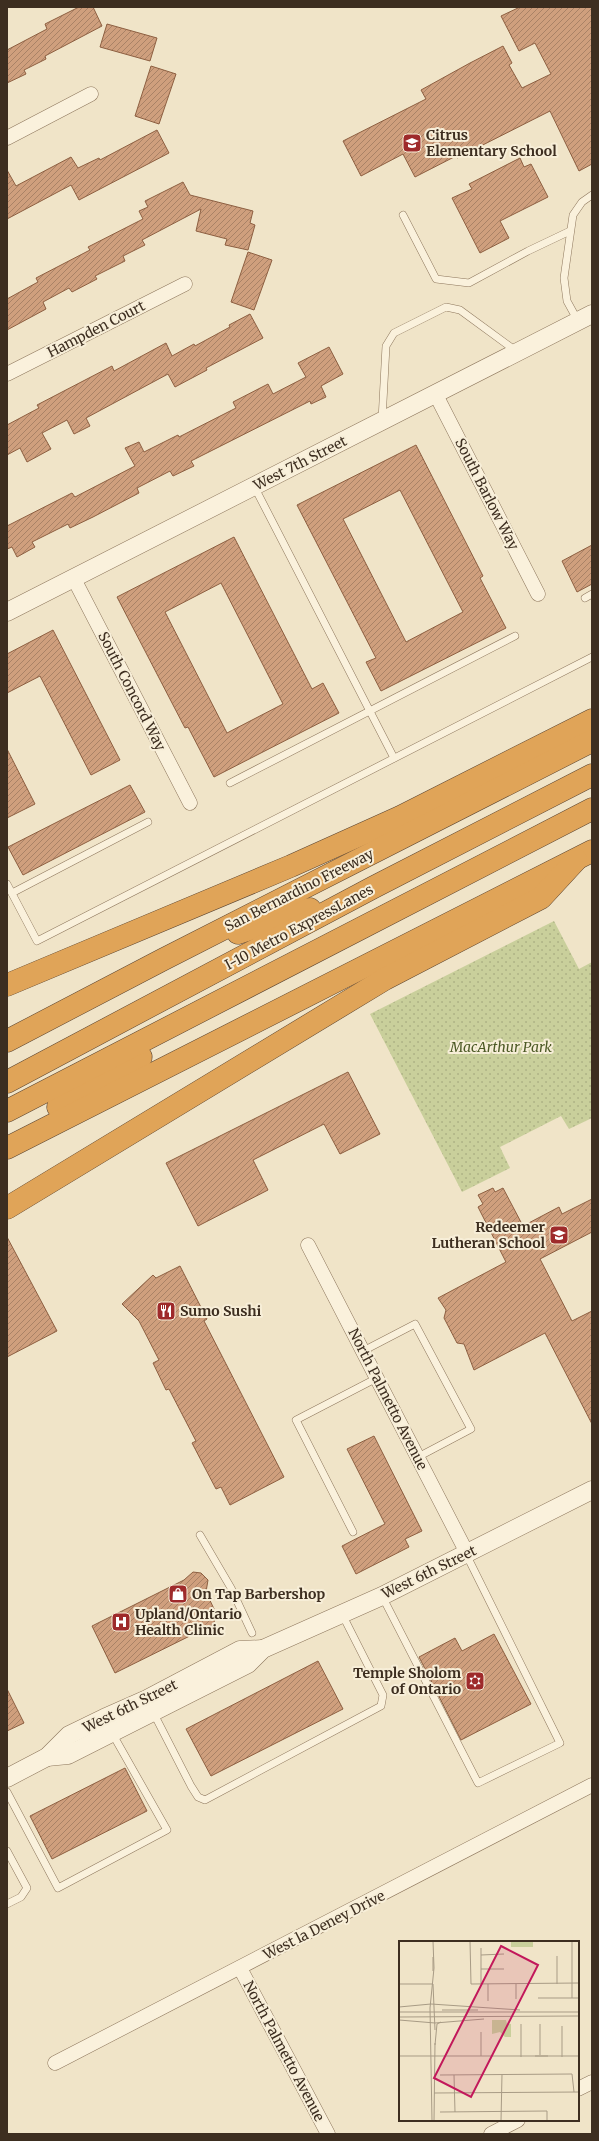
<svg xmlns="http://www.w3.org/2000/svg" width="599" height="2141" font-family="Merriweather,serif">
<style>
.park{fill:url(#park-dots)}
.building{fill:url(#building-hatch);stroke:#8d5f41;fill-rule:evenodd}
.lines{fill:none;stroke-linecap:round;stroke-linejoin:round}
.service-casing{stroke:#8d765c;stroke-width:8}
.minor-casing{stroke:#8d765c;stroke-width:15}
.tertiary-casing{stroke:#8d765c;stroke-width:19}
.motorway-casing{stroke:#5b4430;stroke-width:23}
.service{stroke:#faf1dc;stroke-width:7}
.minor{stroke:#faf1dc;stroke-width:14}
.tertiary{stroke:#faf1dc;stroke-width:18}
.motorway{stroke:#e0a458;stroke-width:22}
.labels{text-anchor:middle;stroke-width:4;stroke-linejoin:round;paint-order:stroke}
.poi-label{font-size:14px;font-weight:bold;fill:#3d2e20;stroke:#f7eed8;text-anchor:start}
.street-label{font-size:14px;fill:#3d2e20;stroke:#f7eed8}
.park-label{font-size:14px;font-style:italic;fill:#4d5a26;stroke:#f7eed8}
.inset-road{fill:none;stroke:#a89b85;stroke-width:1}
.view{fill:#c2185b;fill-opacity:0.15;stroke:#c2185b;stroke-width:2}
.inset-edge{fill:none;stroke:#3d2e20;stroke-width:2}
</style>
<defs>
<pattern id="park-dots" width="8" height="8" patternUnits="userSpaceOnUse"><rect width="8" height="8" fill="#c9cf9b"/><path d="M2 2h.1M6 6h.1" fill="none" stroke="#aeb285" stroke-width="1.8" stroke-linecap="round"/></pattern>
<pattern id="building-hatch" width="6" height="6" patternUnits="userSpaceOnUse"><rect width="6" height="6" fill="#cf9f7d"/><path d="M-1 1l2-2M0 6l6-6M5 7l2-2" fill="none" stroke="#a98266"/></pattern>
</defs>
<rect width="100%" height="100%" fill="#f0e4c8"/>
<!-- park -->
<polygon class="park" points="554,921 579,969 592,962 592,1118 569,1129 561,1116 500,1147 510,1168 462,1192 370,1014"/>
<!-- building -->
<g class="building">
<polygon points="79,7 93,7 102,26 45,56 46,59 24,70 26,74 7,83 7,50 47,29 45,24"/>
<polygon points="520,7 592,7 592,164 579,171 550,111 457,158 456,156 415,177 403,154 361,176 343,141 426,99 421,90 470,63 503,46 512,63 509,65 522,88 551,74 535,43 519,51 501,16"/>
<polygon points="107,24 157,38 150,61 100,47"/>
<polygon points="151,66 176,74 159,124 135,116"/>
<polygon points="157,130 169,153 79,200 71,185 7,219 7,170 16,186 71,157 78,168 99,158 100,160"/>
<polygon points="520,158 524,167 531,164 548,197 500,221 509,238 480,253 452,198 472,189 469,184"/>
<polygon points="183,182 190,195 253,211 250,223 255,225 248,250 225,245 227,239 196,231 201,209 142,240 145,245 123,256 125,261 95,276 97,279 72,292 69,288 43,302 46,309 7,330 7,299 38,282 36,278 90,250 88,247 143,219 139,211 148,207 145,201"/>
<polygon points="248,252 272,260 254,310 231,302"/>
<polygon points="250,314 263,338 206,368 207,370 175,387 168,374 86,418 90,426 74,434 67,420 42,433 51,449 27,462 20,448 7,455 7,425 39,408 37,405 112,366 114,371 166,343 172,356 194,344 195,346 230,327 229,325"/>
<polygon points="329,347 343,374 321,386 326,397 311,404 310,401 191,461 194,466 173,476 170,471 137,488 139,493 93,517 70,528 68,524 32,542 35,547 17,557 12,547 7,549 7,526 72,493 75,497 135,466 125,448 139,442 144,452 178,435 179,437 236,408 233,402 268,384 273,394 306,377 298,363"/>
<path d="M 416,445 L 483,576 L 480,578 L 506,628 L 381,691 L 366,662 L 376,658 L 297,505 ZM 400,490 L 463,612 L 406,642 L 343,519 Z"/>
<path d="M 234,537 L 312,689 L 323,683 L 339,713 L 214,777 L 188,727 L 185,728 L 117,597 ZM 221,583 L 283,704 L 227,733 L 165,612 Z"/>
<polygon points="592,545 592,584 577,592 562,561"/>
<polygon points="53,630 120,760 91,775 40,676 7,693 7,654"/>
<polygon points="7,749 35,804 7,818"/>
<polygon points="130,785 145,812 23,875 8,847"/>
<polygon points="348,1072 380,1134 340,1154 324,1124 253,1160 268,1190 198,1226 166,1163"/>
<polygon points="493,1188 495,1192 503,1188 523,1226 559,1207 562,1214 592,1199 592,1232 540,1259 572,1321 592,1311 592,1424 545,1333 474,1370 464,1344 457,1343 444,1318 446,1310 438,1298 506,1262 478,1207 483,1204 478,1195"/>
<polygon points="7,1237 57,1331 7,1357"/>
<polygon points="180,1266 207,1319 204,1321 284,1477 230,1505 221,1487 216,1489 192,1443 196,1441 169,1389 166,1390 153,1363 159,1360 139,1321 122,1304 153,1275 156,1278"/>
<polygon points="374,1436 422,1531 405,1539 409,1547 356,1574 342,1546 385,1524 347,1449"/>
<polygon points="193,1572 201,1573 208,1580 206,1592 215,1611 214,1624 115,1673 92,1626 184,1580"/>
<polygon points="494,1634 531,1704 461,1740 419,1657 455,1638 462,1651"/>
<polygon points="318,1661 343,1709 211,1776 186,1729"/>
<polygon points="7,1689 24,1723 7,1731"/>
<polygon points="125,1768 147,1811 52,1859 30,1816"/>
</g>
<g class="lines">
<!-- service casing -->
<g class="service-casing">
<g id="service">
<polyline points="403,215 436,279 469,283 528,251 570,231"/>
<polyline points="578,321 567,301 564,278 573,215 582,202 592,195"/>
<polyline points="382,420 386,346 394,333 446,307 460,310 516,351"/>
<polyline points="254,486 394,758"/>
<polyline points="585,598 592,594"/>
<polyline points="230,783 515,636"/>
<polyline points="7,884 37,941 592,657"/>
<polyline points="12,893 148,822"/>
<polyline points="363,1351 415,1324 471,1429 418,1457"/>
<polyline points="353,1532 296,1420 377,1378"/>
<polyline points="200,1535 231,1588 252,1633"/>
<polyline points="382,1596 478,1783 560,1743 466,1554"/>
<polyline points="153,1712 191,1786 198,1797 205,1800 381,1706 383,1695 342,1614"/>
<polyline points="7,1792 58,1888 167,1830 112,1733"/>
<polyline points="7,1851 27,1888 21,1897 7,1904"/>
</g>
</g>
<!-- minor casing -->
<g class="minor-casing">
<g id="minor">
<polyline points="7,138 91,94"/>
<polyline points="7,374 185,284"/>
<polyline points="436,395 538,594"/>
<polyline points="74,579 190,803"/>
<polyline points="308,1245 467,1553"/>
<polyline points="240,1968 328,2134"/>
<polyline points="55,2063 592,1785"/>
<polyline points="578,2089 592,2082"/>
<polyline points="491,2134 518,2120"/>
</g>
</g>
<!-- tertiary casing -->
<g class="tertiary-casing">
<g id="tertiary">
<polyline points="7,612 592,314"/>
<polyline points="47,1757 68,1755 248,1664 263,1649 382,1596 592,1490"/>
<polyline points="7,1778 47,1757 69,1735 104,1718 147,1699 240,1650 263,1649"/>
</g>
</g>
<!-- motorway casing -->
<g class="motorway-casing">
<g id="motorway">
<polyline points="238,933 310,909"/>
<polyline points="7,985 291,866 400,817 592,720"/>
<polyline points="7,1041 164,959 592,741"/>
<polyline points="7,1082 374,887 592,775"/>
<polyline points="58,1107 141,1057"/>
<polyline points="7,1111 592,809"/>
<polyline points="7,1148 592,851"/>
<polyline points="7,1208 385,979 541,898 576,860"/>
</g>
</g>
<!-- service -->
<use href="#service" class="service"/>
<!-- minor -->
<use href="#minor" class="minor"/>
<!-- tertiary -->
<use href="#tertiary" class="tertiary"/>
<!-- motorway -->
<use href="#motorway" class="motorway"/>
</g>
<!-- icons -->
<defs>
<g id="school-square" transform="scale(1)"><rect x="-9" y="-9" width="18" height="18" rx="4" fill="#9e2a2b" stroke="#f7eed8"/><path d="M0-5L7-2L0 1L-7-2ZM-4 1L0 2.5L4 1V4Q0 6-4 4Z" fill="#fff"/></g>
<g id="restaurant-square" transform="scale(1)"><rect x="-9" y="-9" width="18" height="18" rx="4" fill="#9e2a2b" stroke="#f7eed8"/><path d="M-5-6h1v4h1v-4h1v4h1v-4h1v5L-1.5 .5V6h-2V.5L-5-1ZM5-6V6H3V1.5H1.5Q1.5-4 5-6Z" fill="#fff"/></g>
<g id="shop-square" transform="scale(1)"><rect x="-9" y="-9" width="18" height="18" rx="4" fill="#9e2a2b" stroke="#f7eed8"/><path d="M-5-2.5h2.3a2.7 3.5 0 0 1 5.4 0H5L5.5 6h-11ZM-1.5-2.5h3a1.5 2.3 0 0 0-3 0Z" fill="#fff"/></g>
<g id="hospital-square" transform="scale(1)"><rect x="-9" y="-9" width="18" height="18" rx="4" fill="#9e2a2b" stroke="#f7eed8"/><path d="M-5-5h3v3.5h4V-5h3V5h-3V1.5h-4V5h-3Z" fill="#fff"/></g>
<g id="synagogue-square" transform="scale(1)"><rect x="-9" y="-9" width="18" height="18" rx="4" fill="#9e2a2b" stroke="#f7eed8"/><path d="M0-6.5L5.6 3.2H-5.6ZM0 6.5L5.6-3.2H-5.6Z" fill="#fff"/></g>
</defs>
<g fill-rule="evenodd">
<use href="#school-square" x="412" y="143"/>
<use href="#school-square" x="559" y="1235"/>
<use href="#restaurant-square" x="166" y="1311"/>
<use href="#shop-square" x="178" y="1594"/>
<use href="#hospital-square" x="121" y="1622"/>
<use href="#synagogue-square" x="475" y="1681"/>
</g>
<g class="labels">
<!-- poi labels -->
<g class="poi-label">
<text x="426" y="140">Citrus<tspan x="426" dy="16">Elementary School</tspan></text>
<text x="545" y="1232" text-anchor="end">Redeemer<tspan x="545" dy="16">Lutheran School</tspan></text>
<text x="180" y="1316">Sumo Sushi</text>
<text x="192" y="1599">On Tap Barbershop</text>
<text x="135" y="1619">Upland/Ontario<tspan x="135" dy="16">Health Clinic</tspan></text>
<text x="461" y="1678" text-anchor="end">Temple Sholom<tspan x="461" dy="16">of Ontario</tspan></text>
</g>
<!-- street labels -->
<g class="street-label">
<text transform="translate(96 329) rotate(-27)" y="5">Hampden Court</text>
<text transform="translate(300 463) rotate(-27)" y="5">West 7th Street</text>
<text transform="translate(487 494) rotate(63)" y="5">South Barlow Way</text>
<text transform="translate(132 691) rotate(63)" y="5">South Concord Way</text>
<text transform="translate(299 890) rotate(-27)" y="5">San Bernardino Freeway</text>
<text transform="translate(299 927) rotate(-28)" y="5">I-10 Metro ExpressLanes</text>
<text transform="translate(388 1399) rotate(63)" y="5">North Palmetto Avenue</text>
<text transform="translate(429 1572) rotate(-26)" y="5">West 6th Street</text>
<text transform="translate(130 1706) rotate(-26)" y="5">West 6th Street</text>
<text transform="translate(324 1925) rotate(-27)" y="5">West la Deney Drive</text>
<text transform="translate(284 2051) rotate(62)" y="5">North Palmetto Avenue</text>
</g>
<!-- park labels -->
<g class="park-label">
<text x="501" y="1052">MacArthur Park</text>
</g>
</g>
<!-- overview -->
<g transform="translate(399 1941)">
<rect width="180" height="180" fill="#f0e4c8"/>
<path d="M 112,0 L 134,0 L 134,6 L 112,6 ZM 93,79 L 107,79 L 108,83 L 112,83 L 112,96 L 106,96 L 101,91 L 93,93 Z" fill="#c9cf9b"/>
<path class="inset-road" d="M 71,0 L 72,43 L 180,42M 82,14 L 105,13M 158,15 L 158,43M 82,28 L 105,28M 34,30 L 34,16M 0,43 L 34,43M 34,43 L 36,89M 82,43 L 82,7M 89,43 L 89,60M 117,43 L 117,58M 139,57 L 180,57M 173,57 L 173,0M 0,66 L 32,63 L 121,69M 43,69 L 79,69M 0,71 L 180,71M 0,76 L 180,75M 0,79 L 36,82 L 85,78M 82,91 L 82,115M 36,104 L 38,83 L 42,81M 141,114 L 141,83M 0,115 L 149,115M 136,115 L 180,115M 122,116 L 122,83M 163,116 L 163,85M 41,134 L 173,133 L 175,151M 55,134 L 56,171M 35,152 L 180,151M 41,171 L 148,170 L 148,180M 33,180 L 31,67 L 35,27 L 34,0M 35,180 L 36,102M 102,180 L 103,133"/>
<path class="view" d="M 102,5 L 139,24 L 72,156 L 35,137 Z"/>
<rect width="180" height="180" class="inset-edge"/>
</g>
<!-- border -->
<rect width="599" height="2141" fill="none" stroke="#3d2e20" stroke-width="16"/>
</svg>
